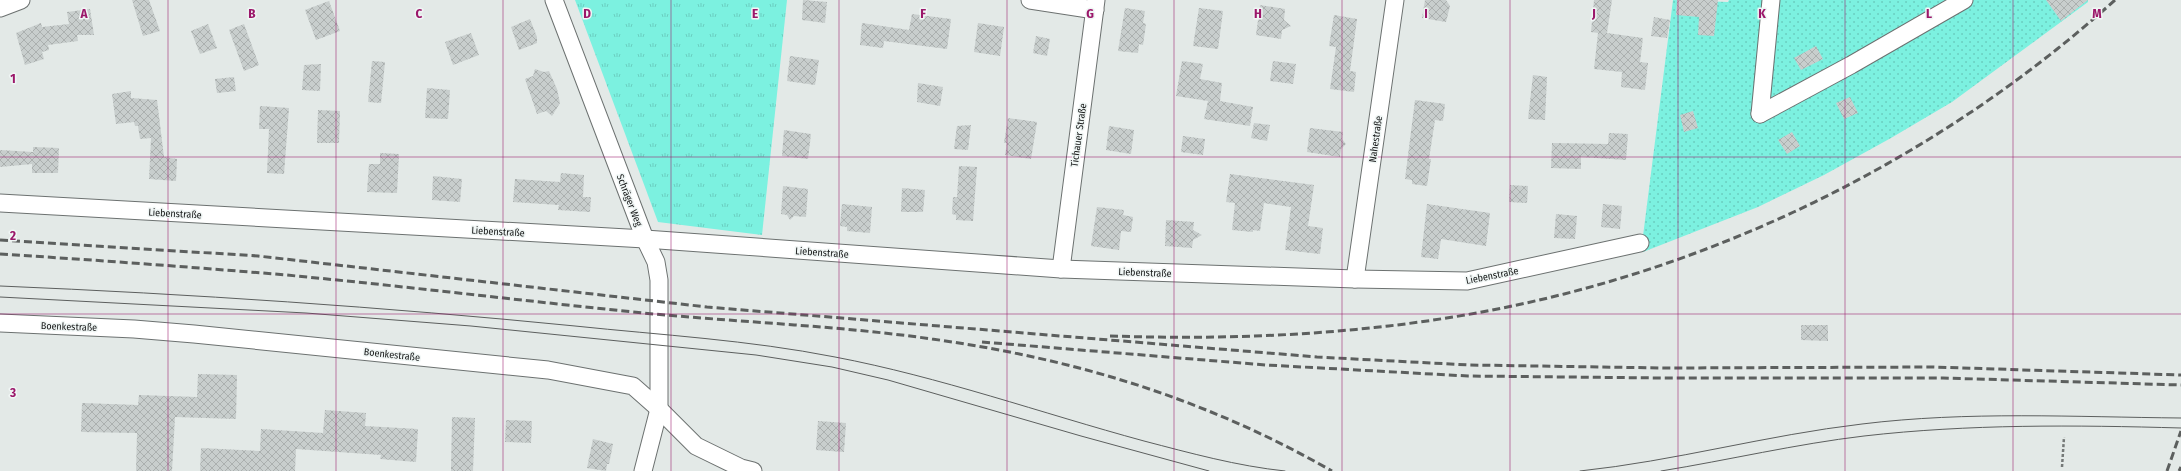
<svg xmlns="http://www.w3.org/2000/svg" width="2181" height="471" font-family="'Fira Sans Condensed',sans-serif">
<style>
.grass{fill:url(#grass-tufts)}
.park{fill:url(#park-dots)}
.building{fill:url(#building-cross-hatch)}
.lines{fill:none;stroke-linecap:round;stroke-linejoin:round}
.minor-casing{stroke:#6c7170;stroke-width:19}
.path{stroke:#757978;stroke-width:2.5;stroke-dasharray:3 2;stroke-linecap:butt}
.minor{stroke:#fff;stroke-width:17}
.tram{stroke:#5c5f5e;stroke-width:1}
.rail{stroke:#5c5f5e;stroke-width:3;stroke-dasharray:8 4;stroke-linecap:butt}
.grid{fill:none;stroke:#9b176a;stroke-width:1;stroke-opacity:0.55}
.labels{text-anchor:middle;stroke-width:3;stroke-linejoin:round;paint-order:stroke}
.street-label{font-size:10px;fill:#171919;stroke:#f0f6f5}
.grid-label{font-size:13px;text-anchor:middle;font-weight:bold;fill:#9b176a;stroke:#f0f6f5;stroke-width:3;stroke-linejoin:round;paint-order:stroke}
</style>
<defs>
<pattern id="grass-tufts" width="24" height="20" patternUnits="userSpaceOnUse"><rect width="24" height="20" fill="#7cf1e0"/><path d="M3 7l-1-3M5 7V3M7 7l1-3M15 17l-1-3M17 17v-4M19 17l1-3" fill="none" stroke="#6acec0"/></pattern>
<pattern id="park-dots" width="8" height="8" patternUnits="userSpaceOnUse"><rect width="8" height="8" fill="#7cf1e0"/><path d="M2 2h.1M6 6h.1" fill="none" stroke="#6acec0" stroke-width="1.8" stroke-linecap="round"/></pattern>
<pattern id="building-cross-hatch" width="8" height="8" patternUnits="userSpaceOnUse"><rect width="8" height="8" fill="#c8cecd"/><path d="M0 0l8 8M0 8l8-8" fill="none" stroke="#abb0af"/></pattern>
</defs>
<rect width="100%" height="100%" fill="#e3e9e7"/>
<!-- grass -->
<polygon class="grass" points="575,0 787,0 762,235 658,222"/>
<!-- park -->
<polygon class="park" points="1673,0 1728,2 1729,0 2088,0 2088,2 1952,102 1891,138 1824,175 1758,207 1643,252 1643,236"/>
<!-- building -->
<g class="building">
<polygon points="132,0 149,0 160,31 143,36"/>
<polygon points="803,0 827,2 825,23 802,20"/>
<polygon points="1425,0 1446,0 1450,6 1446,22 1422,18"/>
<polygon points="1594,0 1612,0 1607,33 1643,38 1640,62 1648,63 1645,90 1621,87 1622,72 1594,69 1598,33 1591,32"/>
<polygon points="1677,0 1718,0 1714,36 1698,35 1699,17 1676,15"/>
<polygon points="2046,0 2088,0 2061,21"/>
<polygon points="329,1 340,31 316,40 305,10"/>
<polygon points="1260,5 1285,9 1284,20 1291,26 1282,30 1281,39 1256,35"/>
<polygon points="1125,8 1145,11 1143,23 1146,24 1143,45 1139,44 1138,53 1118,51"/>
<polygon points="1199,8 1223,11 1218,49 1193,46"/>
<polygon points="90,9 94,35 77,35 78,41 48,45 49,50 42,52 44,59 25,65 16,33 41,23 42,27 69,24 67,12"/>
<polygon points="912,14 951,19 947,49 884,41 883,48 860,45 862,23 909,30"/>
<polygon points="1334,15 1357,19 1350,71 1356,72 1354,92 1330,89 1336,47 1329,46"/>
<polygon points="1654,17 1670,20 1667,38 1651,36"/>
<polygon points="530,19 537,37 537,43 519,50 511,27"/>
<polygon points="978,23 1004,27 1000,56 974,52"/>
<polygon points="208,24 217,48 200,54 191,31"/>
<polygon points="244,24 259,65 244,71 229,30"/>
<polygon points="471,33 479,55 453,65 445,42"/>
<polygon points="1036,36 1050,39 1047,56 1033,53"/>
<polygon points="1816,46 1823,59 1801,70 1794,58"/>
<polygon points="790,56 819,60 815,85 787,81"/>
<polygon points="372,61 385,62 381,103 368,102"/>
<polygon points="1182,61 1203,64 1200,79 1222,83 1220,101 1253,107 1250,126 1204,119 1208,101 1176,96"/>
<polygon points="1273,61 1296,64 1293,84 1270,81"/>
<polygon points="321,64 320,91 302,90 304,65"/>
<polygon points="535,69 544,72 549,71 557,89 560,103 552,116 546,111 537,114 525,79 533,76"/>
<polygon points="1533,75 1547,77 1545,120 1528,119"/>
<polygon points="234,77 236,91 217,93 215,79"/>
<polygon points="918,83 943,87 940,106 917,102"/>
<polygon points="427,88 450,90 448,119 425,118"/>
<polygon points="131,91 131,98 157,100 164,157 177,159 176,181 149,179 151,138 140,139 138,126 135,126 134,122 116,124 112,94"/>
<polygon points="1850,97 1858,113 1844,119 1836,103"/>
<polygon points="1415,100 1445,104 1443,121 1435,120 1429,159 1431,159 1427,186 1412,184 1412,180 1405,179"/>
<polygon points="260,106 289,108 284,174 267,173 269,129 259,129"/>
<polygon points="318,110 340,111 339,143 317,143"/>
<polygon points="1693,111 1698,128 1684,132 1680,115"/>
<polygon points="1008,118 1037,122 1031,159 1005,155 1007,143 1004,143"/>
<polygon points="1254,123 1270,125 1267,141 1251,138"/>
<polygon points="971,125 968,150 954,149 957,126"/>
<polygon points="1109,126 1134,130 1131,154 1106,150"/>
<polygon points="1310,128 1343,132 1342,139 1346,144 1341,149 1340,157 1307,152"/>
<polygon points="784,130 811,134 808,159 782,156"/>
<polygon points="1792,132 1800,146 1787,154 1778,140"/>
<polygon points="1609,133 1628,134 1626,160 1581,157 1581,169 1551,168 1552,143 1608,144"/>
<polygon points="1183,136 1205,139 1203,155 1181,152"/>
<polygon points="33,147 59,148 58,173 32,173 32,164 0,167 0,150 33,152"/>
<polygon points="380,153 399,154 397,193 367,192 369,164 380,164"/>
<polygon points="959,166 977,167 973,221 956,220 956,215 952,214 953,197 957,197"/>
<polygon points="561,173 584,175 583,197 591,197 590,212 558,210 559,205 513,202 515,179 560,182"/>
<polygon points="1230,174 1314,185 1308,226 1323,228 1320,254 1285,250 1291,207 1264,203 1260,231 1253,230 1253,232 1232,230 1235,203 1226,202"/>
<polygon points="433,176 462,179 460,202 432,200"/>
<polygon points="1510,185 1528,186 1527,203 1509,202"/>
<polygon points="783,186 808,189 806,217 794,216 790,220 787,215 781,214"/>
<polygon points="902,188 925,190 923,212 901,212"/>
<polygon points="842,204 872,207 870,233 847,231 847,227 840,226"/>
<polygon points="1427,204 1490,213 1486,246 1441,239 1438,259 1421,257"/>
<polygon points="1603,204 1622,206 1620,229 1601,227"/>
<polygon points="1097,207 1124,210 1123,215 1133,217 1131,232 1121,231 1119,250 1091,246"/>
<polygon points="1556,214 1577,216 1575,239 1554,238"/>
<polygon points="1166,220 1194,222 1193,230 1202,235 1193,240 1192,248 1165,246"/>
<polygon points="1801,325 1828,325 1828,341 1801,340"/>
<polygon points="198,374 237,375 236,419 175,417 172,471 136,471 137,433 81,432 82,403 138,405 139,395 197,397"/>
<polygon points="325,410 366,413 365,426 418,429 416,462 380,459 381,455 296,449 295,471 200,471 201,448 260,451 261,429 323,433"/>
<polygon points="452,417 475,418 473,471 451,471"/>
<polygon points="506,420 532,421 531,443 505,442"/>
<polygon points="818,421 846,423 844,452 816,450"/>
<polygon points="593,439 613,444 609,464 607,464 606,471 587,468"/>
</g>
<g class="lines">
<!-- minor casing -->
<g class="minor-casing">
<g id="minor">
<polyline points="554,0 645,239 656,262 659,280 659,409 643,471"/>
<polyline points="1030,0 1095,10"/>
<polyline points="0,8 21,0"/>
<polyline points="1760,114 1851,65 1964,0"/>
<polyline points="1760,114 1771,0"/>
<polyline points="0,203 645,239 1061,269 1355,279 1467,281 1640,243"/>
<polyline points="1061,269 1096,0"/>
<polyline points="1355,279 1395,0"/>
<polyline points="0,323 134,329 194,334 548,370 633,386 659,409 696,446 741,468 753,471"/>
</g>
</g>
<!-- path -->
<polyline class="path" points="2062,467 2064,437"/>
<!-- minor -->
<use href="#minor" class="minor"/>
<!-- tram -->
<g class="tram">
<path d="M 0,286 C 192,294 383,307 575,326 C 661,335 749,340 835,357 C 940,377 1041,413 1144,441 C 1190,453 1237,466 1285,471"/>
<polyline points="0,297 306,313 471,326 756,355 832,367 888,380 1081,436 1209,471"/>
<path d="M 1580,471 C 1675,461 1767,435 1862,424 C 1968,411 2074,417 2181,418"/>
<path d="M 1661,471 C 1729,460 1796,444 1864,436 C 1969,424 2075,425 2181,428"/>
</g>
<!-- rail -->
<g class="rail">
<polyline points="0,240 258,256 707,307 1317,357 1470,365 1666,368 1933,367 2181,375"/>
<path d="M 0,254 C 95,260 191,267 286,275 C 402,286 517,300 633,312 C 732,322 833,325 932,339 C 1076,359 1206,399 1332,471"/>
<path d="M 1110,336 C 1229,340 1348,335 1465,315 C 1705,274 1934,163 2115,0"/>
<polyline points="982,342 1266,365 1468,376 1665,378 1943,378 2181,385"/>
<polyline points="2167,471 2181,431"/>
<polyline points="2179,471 2181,467"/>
</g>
</g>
<!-- grid -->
<path class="grid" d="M 168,0 L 168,471M 336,0 L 336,471M 503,0 L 503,471M 671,0 L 671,471M 839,0 L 839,471M 1007,0 L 1007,471M 1174,0 L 1174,471M 1342,0 L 1342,471M 1510,0 L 1510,471M 1678,0 L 1678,471M 1845,0 L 1845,471M 2013,0 L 2013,471M 0,157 L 2181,157M 0,314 L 2181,314"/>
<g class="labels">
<!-- street labels -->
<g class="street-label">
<text transform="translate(1078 135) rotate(-82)" y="4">Tichauer Straße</text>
<text transform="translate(1375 139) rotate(-82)" y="4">Nahestraße</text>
<text transform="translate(630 200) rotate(69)" y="4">Schräger Weg</text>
<text transform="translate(175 213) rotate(3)" y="4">Liebenstraße</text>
<text transform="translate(498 231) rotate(3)" y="4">Liebenstraße</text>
<text transform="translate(822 252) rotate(4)" y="4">Liebenstraße</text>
<text transform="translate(1145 272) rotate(2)" y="4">Liebenstraße</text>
<text transform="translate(1492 275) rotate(-11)" y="4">Liebenstraße</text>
<text transform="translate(69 326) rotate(2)" y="4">Boenkestraße</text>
<text transform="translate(392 354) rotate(6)" y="4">Boenkestraße</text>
</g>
</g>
<g class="grid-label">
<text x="84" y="18">A</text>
<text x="252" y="18">B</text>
<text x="419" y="18">C</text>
<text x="587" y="18">D</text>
<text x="755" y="18">E</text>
<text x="923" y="18">F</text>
<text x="1090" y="18">G</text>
<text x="1258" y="18">H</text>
<text x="1426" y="18">I</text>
<text x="1594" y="18">J</text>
<text x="1762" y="18">K</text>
<text x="1929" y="18">L</text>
<text x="2097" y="18">M</text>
<text x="13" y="83">1</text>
<text x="13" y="240">2</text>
<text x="13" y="397">3</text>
</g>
</svg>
